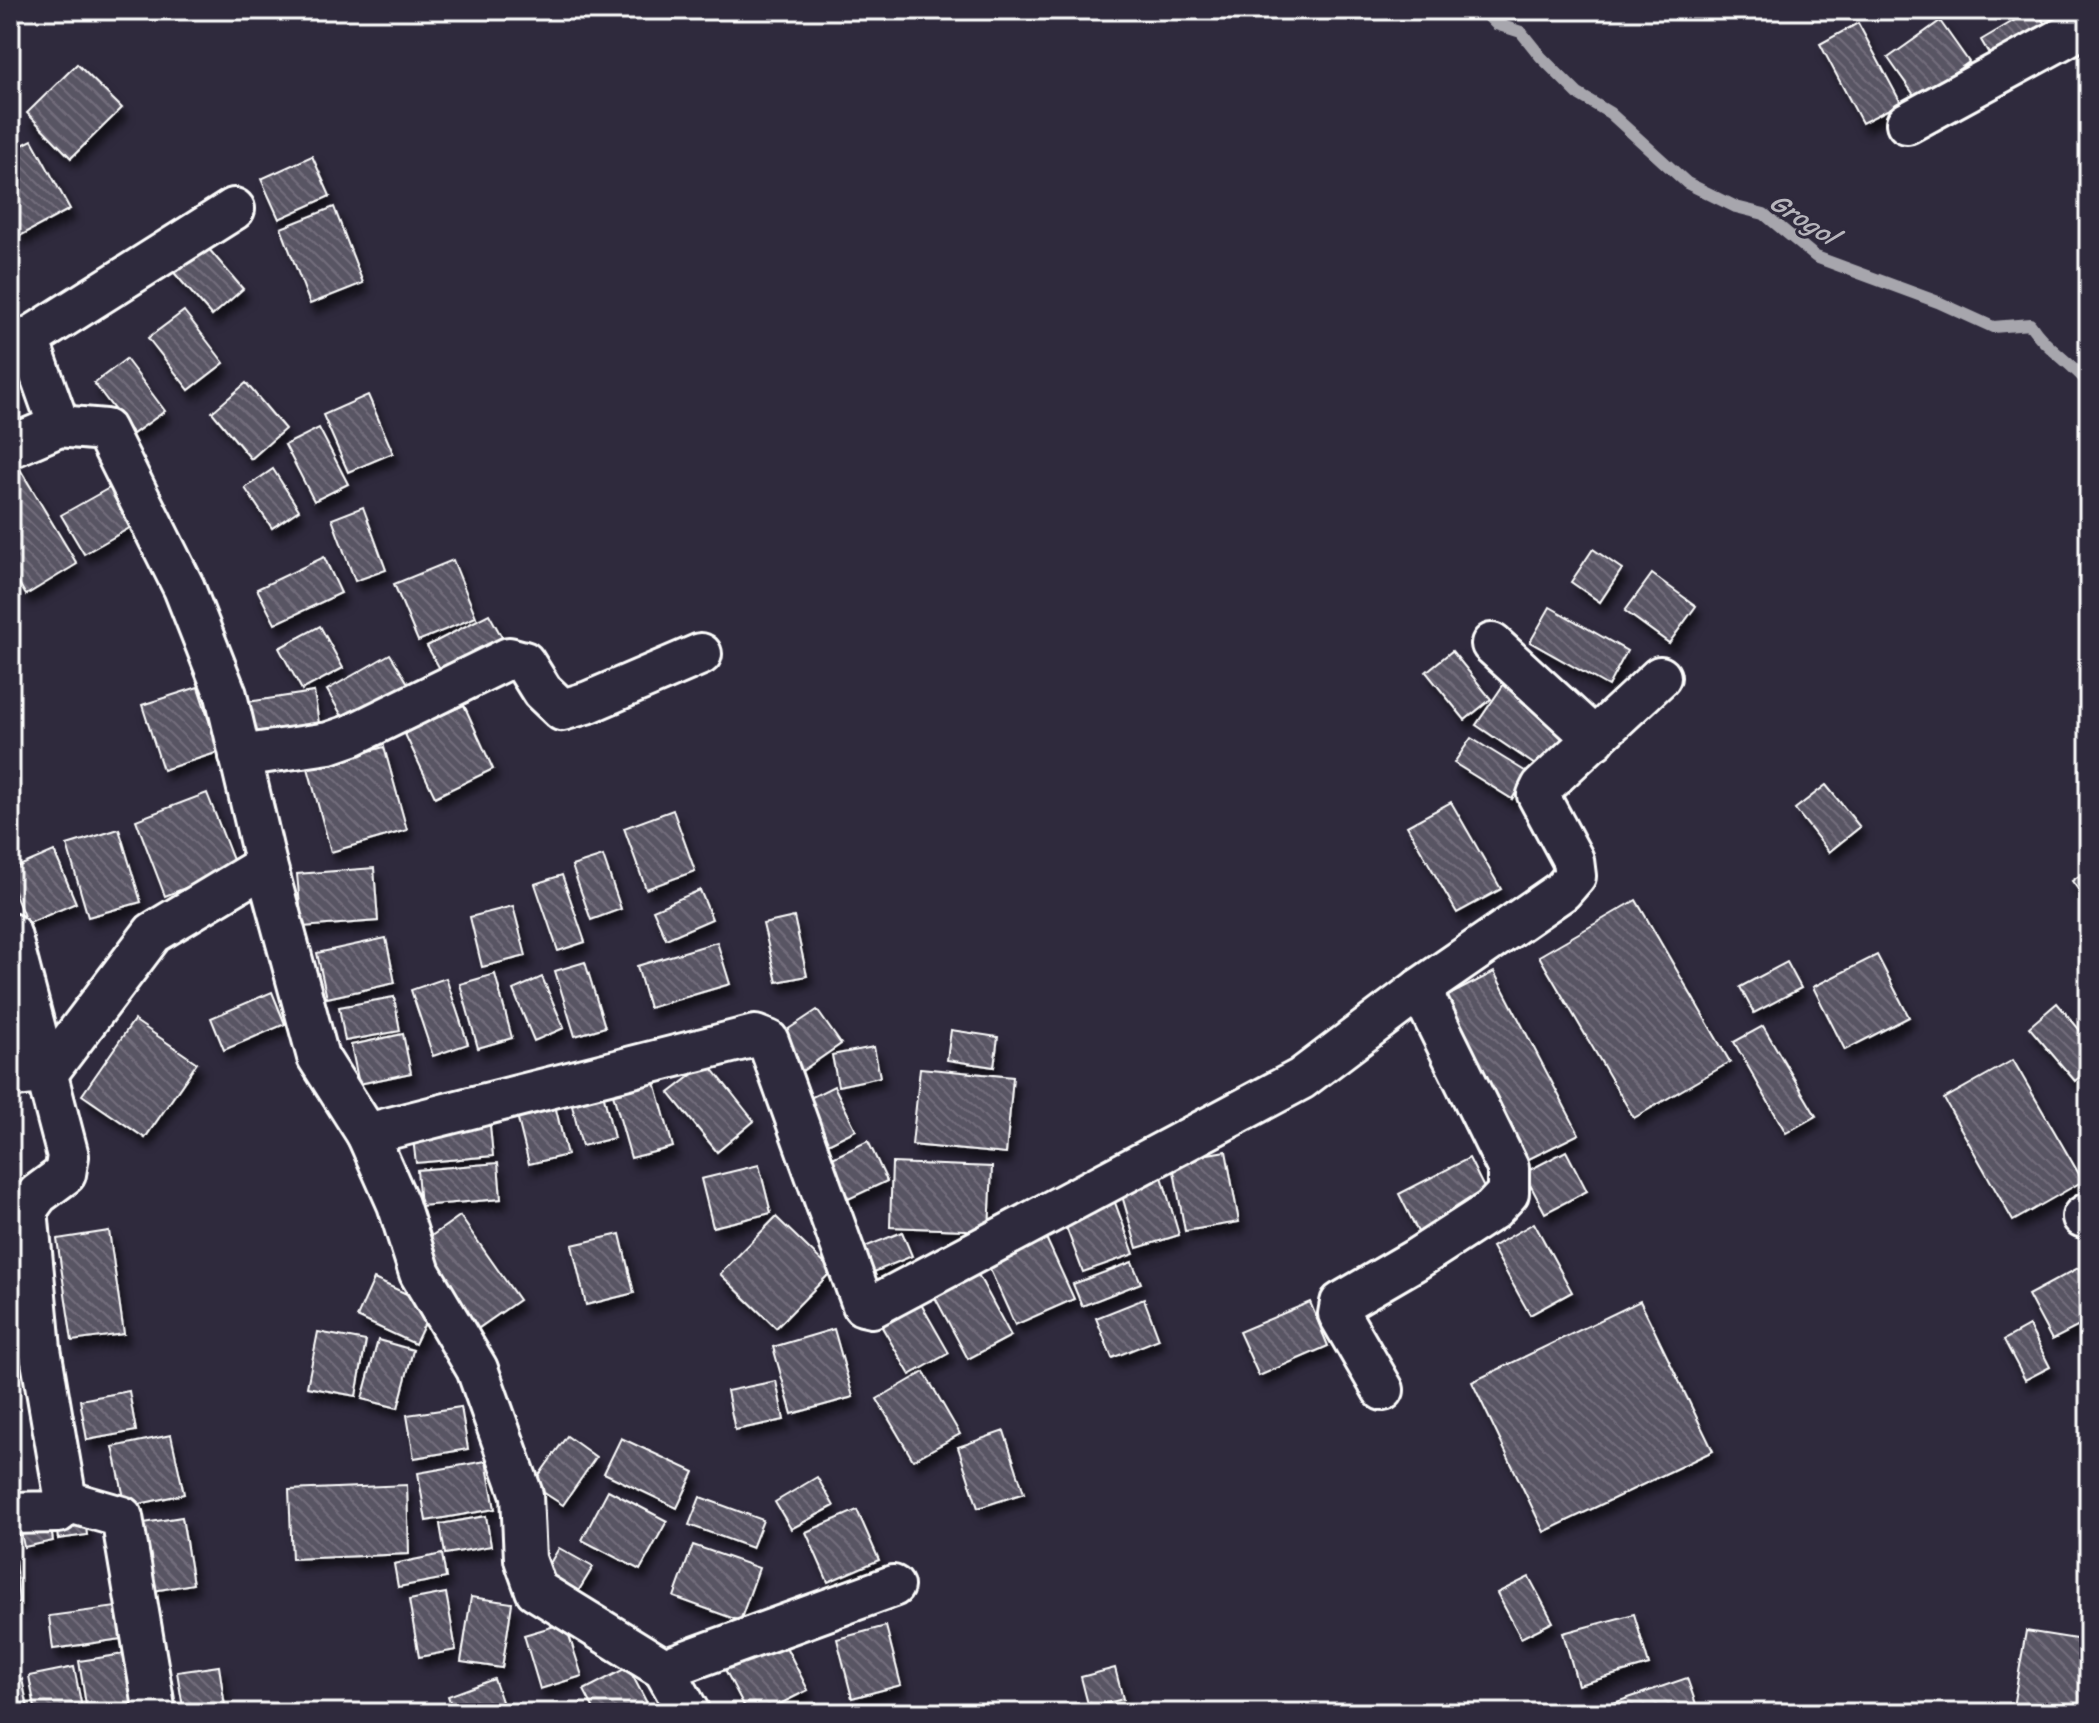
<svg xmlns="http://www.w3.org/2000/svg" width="2099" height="1723" font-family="Sriracha,sans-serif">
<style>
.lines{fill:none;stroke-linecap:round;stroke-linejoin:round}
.stream{stroke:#a7a6ad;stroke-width:12}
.building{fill:url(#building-back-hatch);stroke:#fff;stroke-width:2;filter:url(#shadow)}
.street-casing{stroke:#fff;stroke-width:46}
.street{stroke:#2f2a3d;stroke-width:40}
.labels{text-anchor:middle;stroke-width:6;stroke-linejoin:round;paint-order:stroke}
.water-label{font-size:26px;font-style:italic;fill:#b6b4bb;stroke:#2f2a3d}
</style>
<defs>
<pattern id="building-back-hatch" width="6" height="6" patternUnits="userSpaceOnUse" patternTransform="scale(2)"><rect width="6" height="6" fill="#595564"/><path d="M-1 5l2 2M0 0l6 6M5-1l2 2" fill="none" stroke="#726e7b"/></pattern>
<filter id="shadow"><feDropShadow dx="5" dy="9" stdDeviation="4" flood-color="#0009"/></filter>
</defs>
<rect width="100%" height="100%" fill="#2f2a3d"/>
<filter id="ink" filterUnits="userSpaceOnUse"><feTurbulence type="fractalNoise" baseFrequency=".0125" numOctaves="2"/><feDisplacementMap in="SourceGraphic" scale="16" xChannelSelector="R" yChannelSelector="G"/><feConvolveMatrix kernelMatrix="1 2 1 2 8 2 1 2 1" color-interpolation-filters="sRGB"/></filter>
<g filter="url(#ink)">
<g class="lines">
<!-- stream -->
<path class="stream" d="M 1482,10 L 1496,24 L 1521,32 L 1541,57 L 1578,94 L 1610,113 L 1687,183 L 1736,207 L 1764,214 L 1816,257 L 1938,302 L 1993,327 L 2030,324 C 2045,348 2071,362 2089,384"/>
</g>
<!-- building -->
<g class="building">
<polygon points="2032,10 2037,10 2049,32 1995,64 1981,40"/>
<polygon points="1940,21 1969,62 1917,99 1888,58"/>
<polygon points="1858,23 1901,103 1862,123 1820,44"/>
<polygon points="77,64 122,108 71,158 27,113"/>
<polygon points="32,140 70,209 20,236 10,218 10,151"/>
<polygon points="312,156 330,196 279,219 261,179"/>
<polygon points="334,207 363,283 310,304 281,228"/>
<polygon points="202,241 243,289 212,316 170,268"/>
<polygon points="184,311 224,363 189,390 148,338"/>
<polygon points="10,337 23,385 10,389"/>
<polygon points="126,359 165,411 133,434 94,383"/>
<polygon points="246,383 285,429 251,459 212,412"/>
<polygon points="368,395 393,453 348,472 323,415"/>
<polygon points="319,428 348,484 314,501 285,445"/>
<polygon points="15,461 77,564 26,595 10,569 10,464"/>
<polygon points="273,469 299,510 272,528 245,488"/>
<polygon points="111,487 133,526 84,554 61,515"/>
<polygon points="363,507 386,570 355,581 332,519"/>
<polygon points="1593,549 1622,569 1600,602 1571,582"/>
<polygon points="324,557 341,593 275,624 257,589"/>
<polygon points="453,560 476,617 418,641 394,584"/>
<polygon points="1652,574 1696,606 1669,643 1625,611"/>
<polygon points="1550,607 1627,651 1608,686 1530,642"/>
<polygon points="489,614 509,650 448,683 427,646"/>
<polygon points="320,626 343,668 302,690 279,648"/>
<polygon points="1452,651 1491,699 1465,720 1426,672"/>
<polygon points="390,654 414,693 350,730 327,690"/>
<polygon points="1506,681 1578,730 1547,773 1476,725"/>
<polygon points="198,687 219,752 163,770 142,705"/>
<polygon points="314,692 321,736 254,746 247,702"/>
<polygon points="464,705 493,769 435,797 404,732"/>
<polygon points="1471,738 1528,773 1512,799 1454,763"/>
<polygon points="384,747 407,830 331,852 308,768"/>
<polygon points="1826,785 1860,827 1829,852 1795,809"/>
<polygon points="207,793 236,868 165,896 136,820"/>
<polygon points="1451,802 1501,889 1457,913 1407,826"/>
<polygon points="673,810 695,871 646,889 624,828"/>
<polygon points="119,829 141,902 88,917 67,845"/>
<polygon points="54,851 76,903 27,924 10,882 10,870"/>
<polygon points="603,856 621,909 591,920 572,866"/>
<polygon points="374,868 378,921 302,927 297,874"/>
<polygon points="2089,869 2089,904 2072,881"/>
<polygon points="562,875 585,942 558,951 535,884"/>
<polygon points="700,890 712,919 666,939 653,910"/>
<polygon points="1636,900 1730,1062 1634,1118 1539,956"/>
<polygon points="513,906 526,956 482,967 470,917"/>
<polygon points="794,917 807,976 777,982 763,924"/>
<polygon points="386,938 395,983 327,998 317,953"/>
<polygon points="717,942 730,984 649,1008 637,966"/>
<polygon points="1877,955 1909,1017 1845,1050 1813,987"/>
<polygon points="585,962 605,1027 575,1036 555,971"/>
<polygon points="1787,962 1801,988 1754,1013 1740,987"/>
<polygon points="1494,972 1579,1134 1517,1165 1432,1004"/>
<polygon points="495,974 512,1038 478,1048 460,984"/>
<polygon points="542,977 564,1028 534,1041 513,990"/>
<polygon points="446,978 468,1044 433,1056 411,990"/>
<polygon points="272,992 285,1024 224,1050 211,1018"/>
<polygon points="394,997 400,1031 345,1041 339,1007"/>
<polygon points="2057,1003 2089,1041 2089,1069 2075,1081 2029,1027"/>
<polygon points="817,1010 841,1044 802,1071 778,1036"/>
<polygon points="134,1020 197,1063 145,1138 82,1095"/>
<polygon points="1763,1026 1816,1116 1786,1133 1734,1042"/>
<polygon points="951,1030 998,1037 994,1067 947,1060"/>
<polygon points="403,1034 411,1073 359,1084 351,1045"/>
<polygon points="874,1047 880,1077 838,1086 832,1055"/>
<polygon points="2013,1060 2083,1181 2013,1221 1944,1099"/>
<polygon points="708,1063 754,1121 717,1152 669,1093"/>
<polygon points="650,1064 673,1147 631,1158 608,1076"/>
<polygon points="920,1068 1013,1077 1006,1154 912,1145"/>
<polygon points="601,1085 614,1138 582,1146 569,1093"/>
<polygon points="834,1086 856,1130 824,1146 802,1102"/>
<polygon points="553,1097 567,1155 529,1164 515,1107"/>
<polygon points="489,1116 493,1156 416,1163 411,1123"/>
<polygon points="868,1141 887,1181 842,1202 824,1162"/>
<polygon points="1226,1151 1239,1222 1185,1231 1172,1160"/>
<polygon points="1566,1151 1587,1191 1545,1213 1524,1173"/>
<polygon points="1469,1158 1492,1204 1422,1240 1399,1194"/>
<polygon points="498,1163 501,1199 420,1206 417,1170"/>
<polygon points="892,1163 992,1167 989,1231 890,1227"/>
<polygon points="759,1165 771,1213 713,1227 701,1179"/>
<polygon points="1161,1173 1179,1235 1137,1248 1119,1185"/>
<polygon points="1111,1192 1134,1254 1083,1272 1060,1211"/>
<polygon points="460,1216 519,1300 476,1330 417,1246"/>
<polygon points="776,1217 832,1271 776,1328 720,1274"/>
<polygon points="1534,1223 1572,1292 1530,1315 1492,1247"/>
<polygon points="1041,1227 1074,1299 1015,1325 983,1254"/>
<polygon points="109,1231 124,1334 72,1341 57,1239"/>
<polygon points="902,1232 912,1256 867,1275 857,1250"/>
<polygon points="620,1234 634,1293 586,1305 572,1245"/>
<polygon points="1132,1262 1141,1283 1082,1306 1073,1284"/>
<polygon points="974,1267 1011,1336 968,1359 931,1290"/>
<polygon points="2078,1268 2089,1289 2089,1321 2052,1340 2028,1295"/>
<polygon points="374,1279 433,1306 415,1344 357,1317"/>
<polygon points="914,1292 949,1353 910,1375 875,1315"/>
<polygon points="1144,1299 1159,1339 1112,1358 1096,1318"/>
<polygon points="1640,1301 1713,1451 1544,1532 1472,1382"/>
<polygon points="1310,1302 1328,1346 1259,1376 1239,1332"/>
<polygon points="2029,1326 2050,1367 2025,1380 2004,1340"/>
<polygon points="834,1329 853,1397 792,1414 773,1347"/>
<polygon points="318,1332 366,1341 356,1396 307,1387"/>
<polygon points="378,1340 413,1350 398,1408 362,1399"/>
<polygon points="924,1372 960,1434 913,1460 877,1399"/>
<polygon points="776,1381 784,1420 735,1430 727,1391"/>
<polygon points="129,1391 136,1431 87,1440 80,1400"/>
<polygon points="461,1407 468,1449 414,1458 407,1415"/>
<polygon points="1004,1431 1024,1493 978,1508 958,1447"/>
<polygon points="171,1435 184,1494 126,1507 113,1447"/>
<polygon points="567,1436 596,1457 563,1505 532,1485"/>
<polygon points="621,1438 694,1472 677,1508 604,1473"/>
<polygon points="486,1461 495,1509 426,1521 418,1473"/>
<polygon points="817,1477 834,1506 791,1529 775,1502"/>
<polygon points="407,1485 409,1554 292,1559 289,1490"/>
<polygon points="608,1490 667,1521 640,1570 582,1540"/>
<polygon points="700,1497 763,1520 752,1548 689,1525"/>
<polygon points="857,1510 879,1560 828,1582 806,1532"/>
<polygon points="84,1512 87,1535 58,1539 55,1517"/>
<polygon points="486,1516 491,1546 445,1554 440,1524"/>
<polygon points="49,1517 53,1541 24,1547 19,1523"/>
<polygon points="182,1517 193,1584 142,1593 131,1525"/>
<polygon points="10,1537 13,1537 19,1603 10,1603"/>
<polygon points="693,1545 759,1568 740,1621 674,1597"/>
<polygon points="559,1548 593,1567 576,1595 543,1575"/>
<polygon points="442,1554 446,1578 398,1587 394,1564"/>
<polygon points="1529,1577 1553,1622 1521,1638 1497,1593"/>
<polygon points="446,1593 456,1650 419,1657 409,1600"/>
<polygon points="471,1597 512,1603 502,1668 461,1662"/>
<polygon points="123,1606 128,1638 53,1649 49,1616"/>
<polygon points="1634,1614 1649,1665 1578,1685 1563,1633"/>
<polygon points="565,1623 582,1676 540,1689 524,1635"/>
<polygon points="886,1626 901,1685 852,1698 837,1639"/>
<polygon points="2026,1631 2089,1641 2089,1713 2049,1713 2013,1707"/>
<polygon points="779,1633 808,1690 762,1713 748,1713 721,1662"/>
<polygon points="137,1652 145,1702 87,1711 79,1661"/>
<polygon points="219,1666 226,1713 184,1713 177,1672"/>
<polygon points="74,1667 83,1713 36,1713 29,1676"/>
<polygon points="628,1667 647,1703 627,1713 596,1713 584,1690"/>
<polygon points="1115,1668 1123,1699 1089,1708 1081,1677"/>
<polygon points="1687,1678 1699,1713 1607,1713 1605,1706"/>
<polygon points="22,1679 29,1713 15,1713 10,1681"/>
<polygon points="494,1679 505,1710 454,1713 448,1696"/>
</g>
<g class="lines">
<!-- street casing -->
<g class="street-casing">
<g id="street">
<polyline points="1907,123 2089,24"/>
<polyline points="59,426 28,339 234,209"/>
<polyline points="10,447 59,426 105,430 184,588 226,695 266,865 318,1057 367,1134 398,1204 420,1273 477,1369 522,1495 525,1559 536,1590 664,1669 689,1713"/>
<polyline points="1492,644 1595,739"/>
<polyline points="240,756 329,743 352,735 509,658 524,662 542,691 562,710 589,702 701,654"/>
<polyline points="10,934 68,1156 65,1174 38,1194 27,1209 40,1349 66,1501 58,1512 10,1513"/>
<polyline points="10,1077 48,1072 153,933 266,865"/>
<polyline points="367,1134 755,1036 768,1041 863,1305 872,1307 1301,1079 1420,989 1562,891 1575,876 1573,860 1538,795 1542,787 1660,677"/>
<polyline points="2083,1217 2089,1213"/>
<polyline points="1383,1390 1339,1314 1341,1303 1415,1260 1492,1210 1508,1193 1508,1168 1420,989"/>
<polyline points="66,1501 122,1517 155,1713"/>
<polyline points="664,1669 893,1586"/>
</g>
</g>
<!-- street -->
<use href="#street" class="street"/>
</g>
</g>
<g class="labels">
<!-- water labels -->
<g class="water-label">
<text transform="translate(1804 219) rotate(33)" y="9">Grogol</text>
</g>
</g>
<!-- margin -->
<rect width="2099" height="1723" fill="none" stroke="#2f2a3d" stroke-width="40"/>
<rect x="20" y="20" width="2059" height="1683" fill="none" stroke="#fff" stroke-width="3" filter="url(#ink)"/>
</svg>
